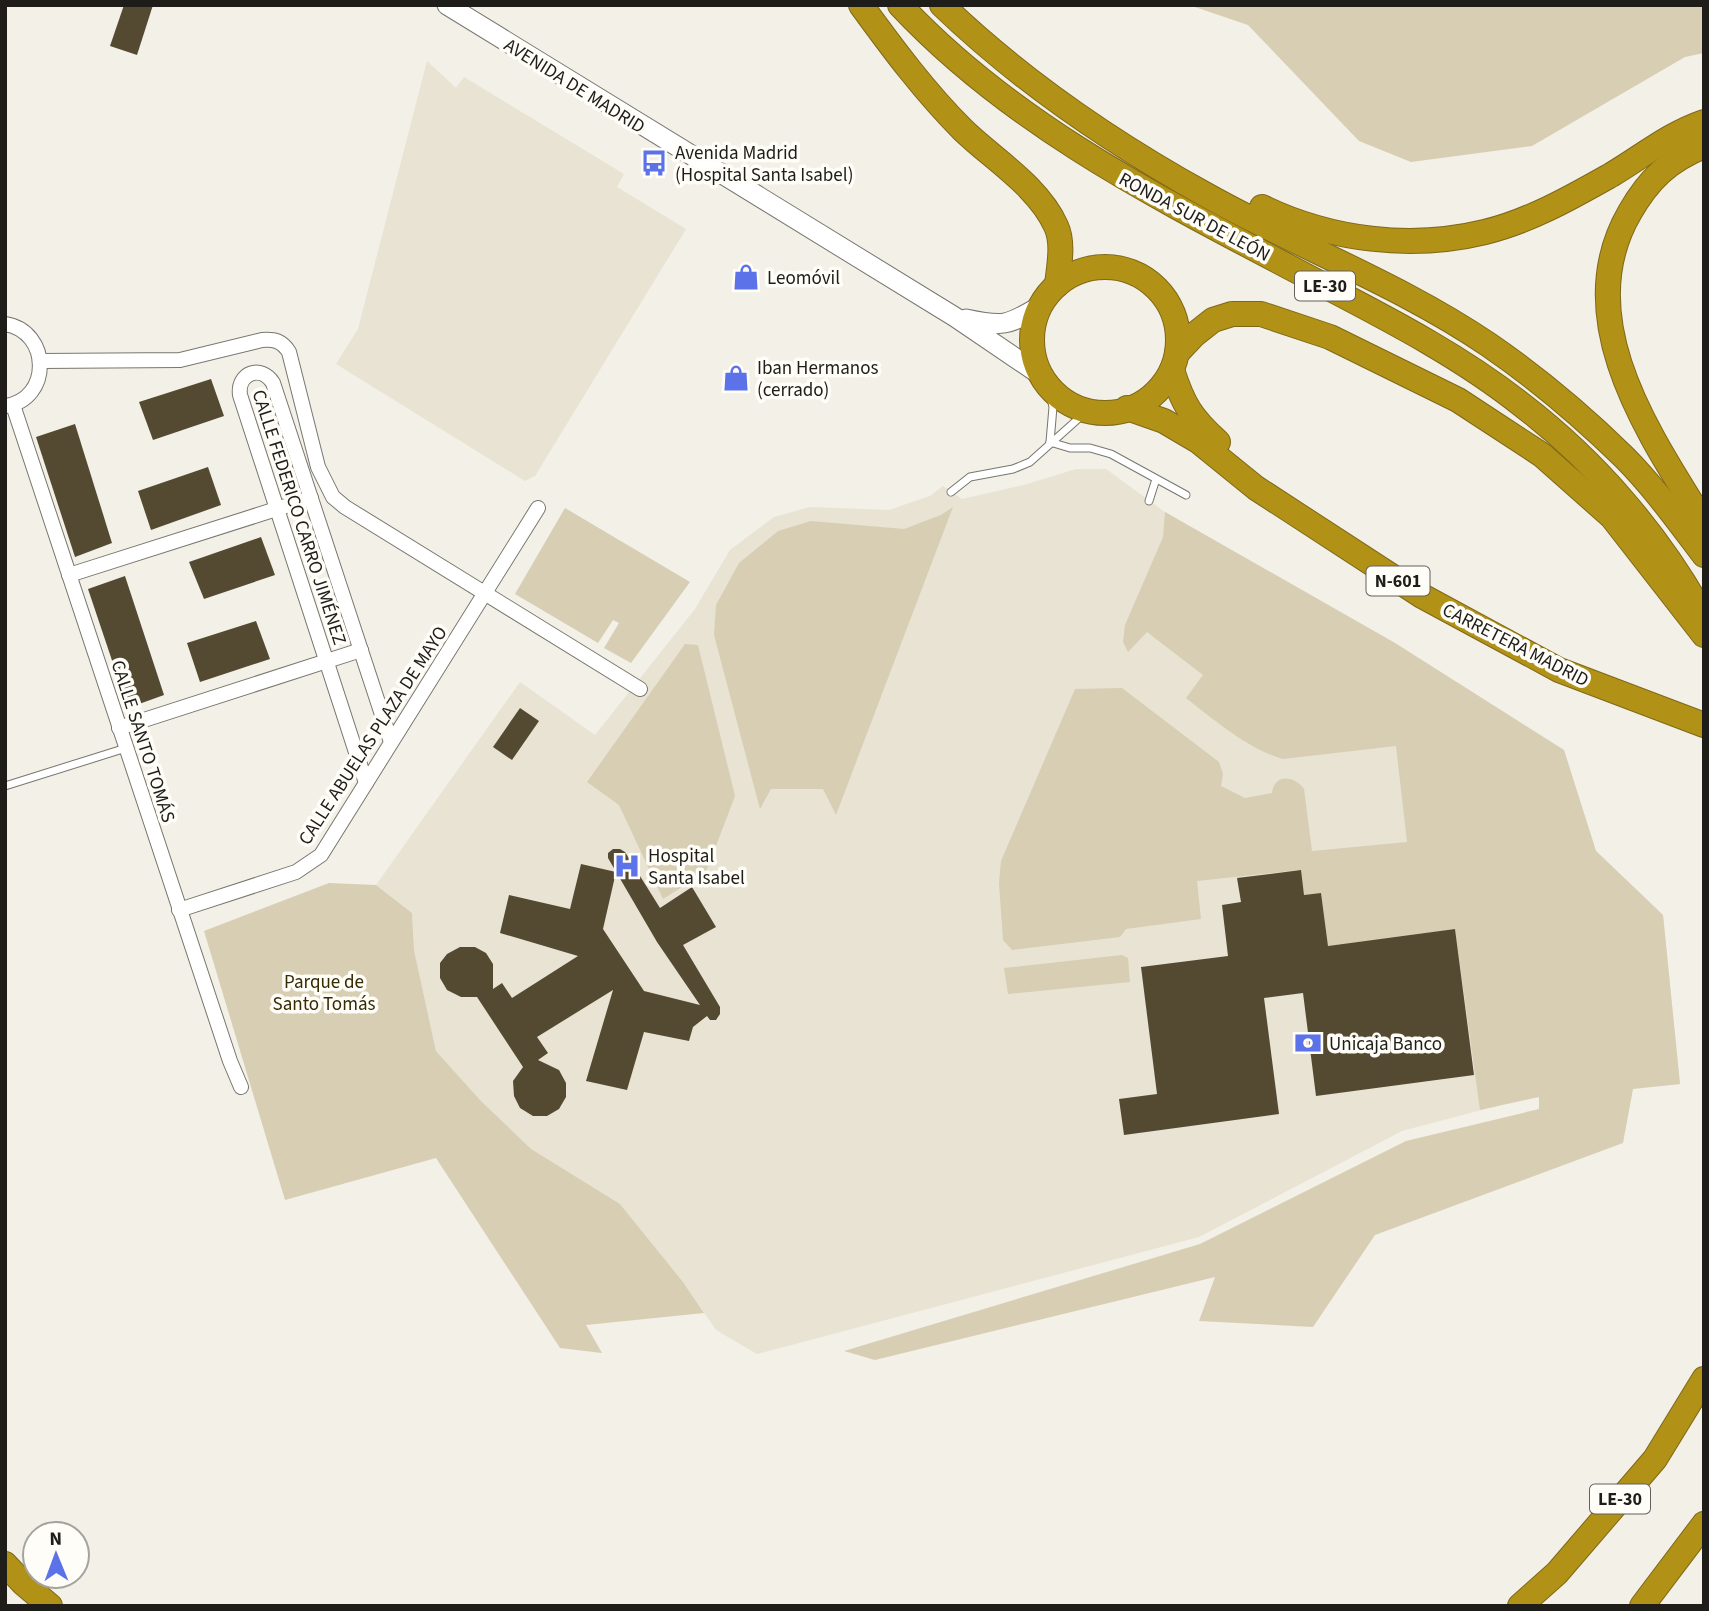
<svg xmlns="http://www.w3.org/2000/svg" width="1709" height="1611" font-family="'Source Sans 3',sans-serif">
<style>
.built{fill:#e8e3d3}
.green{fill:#d7ceb4}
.building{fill:#534a31}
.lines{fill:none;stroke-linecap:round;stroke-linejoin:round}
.lane-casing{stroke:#78766e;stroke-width:9}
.street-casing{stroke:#78766e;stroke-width:16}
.secondary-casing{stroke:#78766e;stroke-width:21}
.highway-casing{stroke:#7e6818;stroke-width:26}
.lane{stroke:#fff;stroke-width:7}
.street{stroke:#fff;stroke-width:14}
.secondary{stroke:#fff;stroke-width:19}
.highway{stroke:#b29117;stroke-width:24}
.labels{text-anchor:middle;stroke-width:7;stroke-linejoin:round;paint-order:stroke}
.shield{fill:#fffdf8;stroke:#62605d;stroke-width:2}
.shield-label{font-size:18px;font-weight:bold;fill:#1e1d1a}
.street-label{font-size:19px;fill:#1e1d1a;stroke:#fffdf8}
.poi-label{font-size:19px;fill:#1e1d1a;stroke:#fffdf8;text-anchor:start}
.park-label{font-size:19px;fill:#372b04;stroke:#fffdf8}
</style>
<rect width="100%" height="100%" fill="#f2f0e7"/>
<!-- built -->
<g class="built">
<polygon points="427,61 456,88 464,77 624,174 617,187 686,229 535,476 525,481 336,364 358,329"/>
<polygon points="1076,469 1106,469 1165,512 1395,643 1564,750 1596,851 1663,915 1680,1084 1527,1098 1402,1131 1199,1237 757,1354 716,1330 683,1282 620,1204 530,1149 481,1101 436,1051 414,950 412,913 376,885 520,682 595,735 695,609 730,550 774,517 810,507 889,510 930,496 943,486 962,499 1024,485"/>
</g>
<!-- green -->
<g class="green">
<polygon points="1189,5 1704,5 1704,53 1685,57 1532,146 1411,162 1359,141 1248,25"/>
<polygon points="953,507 836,815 823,789 771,789 760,809 714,635 716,605 739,563 778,531 811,521 904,529 941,515"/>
<polygon points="565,508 690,582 631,663 604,648 619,623 613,620 598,643 515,594"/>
<path d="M 1165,512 L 1395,643 L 1564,750 L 1596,851 L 1663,915 L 1680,1084 L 1633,1089 L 1623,1143 L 1375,1235 L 1313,1327 L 1199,1321 L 1215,1277 L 875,1360 L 844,1351 L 1200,1244 L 1406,1141 L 1539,1109 L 1539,1097 L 1480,1110 L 1455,929 L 1328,946 L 1321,893 L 1304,895 L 1300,870 L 1197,881 L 1201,919 L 1126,929 L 1120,937 L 1012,950 L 1003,940 L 999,883 L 1001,861 L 1075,689 L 1122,688 L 1219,762 L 1223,774 L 1221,786 L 1245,798 L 1272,793 C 1274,774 1294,775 1304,789 L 1312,851 L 1407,842 L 1396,746 L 1283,759 C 1246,748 1216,721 1186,698 L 1203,675 L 1147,632 L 1128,652 L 1123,642 L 1125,625 L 1163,537 Z"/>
<polygon points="685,644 698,645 735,796 706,872 663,899 619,805 587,782"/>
<polygon points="329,883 376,885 412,913 414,950 436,1051 481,1101 531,1149 620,1204 683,1282 704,1313 586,1325 602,1353 560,1348 436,1158 285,1200 204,931"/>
<polygon points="1122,955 1128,958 1130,982 1008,994 1004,968"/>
</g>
<!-- building -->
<g class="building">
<polygon points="124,5 153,5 137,55 110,46"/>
<polygon points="211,379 224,416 153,440 139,402"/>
<polygon points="75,424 112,543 75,557 36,437"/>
<polygon points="208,467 221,505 151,530 138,491"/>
<polygon points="261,537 275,575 204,599 189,562"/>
<polygon points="125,576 164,695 128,708 88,589"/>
<polygon points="256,621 270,659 200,682 187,643"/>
<polygon points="520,708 539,721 512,760 493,747"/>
<polygon points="613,849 620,849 625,852 660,908 692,887 716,927 683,945 720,1007 720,1014 716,1020 710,1020 707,1016 693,1027 689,1041 644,1032 627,1090 586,1081 613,990 537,1037 548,1053 538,1060 559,1070 566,1083 566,1097 559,1109 547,1116 533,1116 520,1108 514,1096 513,1081 523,1067 477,997 461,997 447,990 440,978 440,963 447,954 460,947 475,947 486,953 493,964 493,989 502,983 512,998 578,956 500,933 509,895 570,909 581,864 616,872 603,929 644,991 700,1005 657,942 608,858 608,853"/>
<polygon points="1301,870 1304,895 1321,893 1328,946 1455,929 1474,1075 1316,1096 1303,993 1264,998 1279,1114 1124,1135 1119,1099 1157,1094 1141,967 1228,956 1222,905 1241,902 1237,878"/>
</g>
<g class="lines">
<!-- lane casing -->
<g class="lane-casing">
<g id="lane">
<polyline points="1049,389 1053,407 1050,442"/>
<polyline points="1050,442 1070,448 1090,448 1111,454 1186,495"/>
<polyline points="951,492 970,477 1013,469 1030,462 1088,410"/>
<polyline points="1149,501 1156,479"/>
<polyline points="5,786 126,748"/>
</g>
</g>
<!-- street casing -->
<g class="street-casing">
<g id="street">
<path d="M 5,324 C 51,331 52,400 5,406"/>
<path d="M 41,361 L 180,360 L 262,340 C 275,339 282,341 289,352 L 318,467 L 333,497 L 345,507 L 640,689"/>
<polyline points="13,405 230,1061 241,1087"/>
<polyline points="69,575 311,498"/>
<polyline points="119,728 361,650"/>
<path d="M 366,783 L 240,395 C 237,373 261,364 273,383 L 391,742"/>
<polyline points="179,910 296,872 321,855 538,508"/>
</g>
</g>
<!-- secondary casing -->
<g class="secondary-casing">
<g id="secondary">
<polyline points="447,5 955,317 1039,374"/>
<path d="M 966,319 C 1003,327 1007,326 1040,306"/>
</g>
</g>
<!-- highway casing -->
<g class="highway-casing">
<g id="highway">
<path d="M 861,5 C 893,49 925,92 963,130 C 994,160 1038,186 1056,226 C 1064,243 1059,266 1057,285"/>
<path d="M 900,5 C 1019,132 1177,207 1327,287 C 1394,322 1463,358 1522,405 C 1596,462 1659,535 1704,617"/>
<path d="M 942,5 C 1021,81 1112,143 1208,196 C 1301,248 1401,285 1489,345 C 1537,378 1582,416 1624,457 C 1653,486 1679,522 1704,555"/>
<path d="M 1704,146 C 1668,161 1649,179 1630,212 C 1568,318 1649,434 1704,523"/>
<path d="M 1262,207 C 1330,240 1411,250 1485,232 C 1530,221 1572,197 1611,175 C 1643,156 1669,134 1704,122"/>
<circle cx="1105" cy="340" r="73"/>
<polyline points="1177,353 1194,335 1213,320 1232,314 1261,314 1330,337 1458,400 1542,455 1612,517 1704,635"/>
<path d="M 1172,370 C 1183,404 1191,418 1218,442"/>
<polyline points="1127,408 1164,421 1198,441 1256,488 1422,596 1559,670 1704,725"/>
<polyline points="5,1564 23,1583 50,1606"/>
<polyline points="1520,1606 1557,1573 1655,1459 1704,1379"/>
<polyline points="1642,1606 1704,1524"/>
</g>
</g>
<!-- lane -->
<use href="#lane" class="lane"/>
<!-- street -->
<use href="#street" class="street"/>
<!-- secondary -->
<use href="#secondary" class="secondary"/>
<!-- highway -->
<use href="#highway" class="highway"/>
</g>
<!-- icons -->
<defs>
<g id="bus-bare" transform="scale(2.1)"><path d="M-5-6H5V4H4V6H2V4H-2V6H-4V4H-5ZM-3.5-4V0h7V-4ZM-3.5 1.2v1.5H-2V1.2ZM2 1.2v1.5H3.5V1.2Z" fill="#5b72e9" stroke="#fffdf8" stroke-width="2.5" paint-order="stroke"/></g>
<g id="shop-bare" transform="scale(2.1)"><path d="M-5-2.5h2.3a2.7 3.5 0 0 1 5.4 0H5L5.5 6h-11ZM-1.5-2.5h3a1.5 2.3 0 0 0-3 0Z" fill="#5b72e9" stroke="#fffdf8" stroke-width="2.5" paint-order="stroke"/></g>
<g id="hospital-bare" transform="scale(2.1)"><path d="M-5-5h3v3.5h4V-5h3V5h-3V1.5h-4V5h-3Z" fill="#5b72e9" stroke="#fffdf8" stroke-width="2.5" paint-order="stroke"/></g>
<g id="bank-bare" transform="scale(2.1)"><path d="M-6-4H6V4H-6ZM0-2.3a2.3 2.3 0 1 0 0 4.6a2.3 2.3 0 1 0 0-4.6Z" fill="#5b72e9" stroke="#fffdf8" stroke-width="2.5" paint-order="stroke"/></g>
</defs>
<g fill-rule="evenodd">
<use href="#bus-bare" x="654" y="163"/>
<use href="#shop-bare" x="746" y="277"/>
<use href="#shop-bare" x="736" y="378"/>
<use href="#hospital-bare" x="627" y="866"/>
<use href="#bank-bare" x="1308" y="1043"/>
</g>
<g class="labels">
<!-- shield labels -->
<g class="shield">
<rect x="1295" y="271.5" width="60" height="29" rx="5"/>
<rect x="1366.5" y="566.5" width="63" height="29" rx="5"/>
<rect x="1590" y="1484.5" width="60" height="29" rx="5"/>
</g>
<g class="shield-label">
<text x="1325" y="292">LE-30</text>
<text x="1398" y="587">N-601</text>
<text x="1620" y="1505">LE-30</text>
</g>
<!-- street labels -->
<g class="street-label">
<text transform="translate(575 85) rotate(32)" y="7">AVENIDA DE MADRID</text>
<text transform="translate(1195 216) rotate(28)" y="7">RONDA SUR DE LEÓN</text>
<text transform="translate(300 517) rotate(72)" y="7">CALLE FEDERICO CARRO JIMÉNEZ</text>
<text transform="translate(1516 644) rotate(27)" y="7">CARRETERA MADRID</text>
<text transform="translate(372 735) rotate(-57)" y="7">CALLE ABUELAS PLAZA DE MAYO</text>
<text transform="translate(144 741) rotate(72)" y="7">CALLE SANTO TOMÁS</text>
</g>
<!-- poi labels -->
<g class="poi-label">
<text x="675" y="159">Avenida Madrid<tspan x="675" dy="22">(Hospital Santa Isabel)</tspan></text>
<text x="767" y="284">Leomóvil</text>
<text x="757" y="374">Iban Hermanos<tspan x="757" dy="22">(cerrado)</tspan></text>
<text x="648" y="862">Hospital<tspan x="648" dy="22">Santa Isabel</tspan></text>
<text x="1329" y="1050">Unicaja Banco</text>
</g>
<!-- park labels -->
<g class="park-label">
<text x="324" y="988">Parque de<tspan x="324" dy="22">Santo Tomás</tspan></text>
</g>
</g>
<!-- border -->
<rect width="1709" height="1611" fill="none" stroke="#1e1d1a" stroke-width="14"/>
<!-- north arrow -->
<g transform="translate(56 1555) rotate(359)"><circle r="33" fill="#fffdf8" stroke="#a5a39f" stroke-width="2"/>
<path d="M0-5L12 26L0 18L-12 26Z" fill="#5b72e9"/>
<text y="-10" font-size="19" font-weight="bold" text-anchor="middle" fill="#1e1d1a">N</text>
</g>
</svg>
